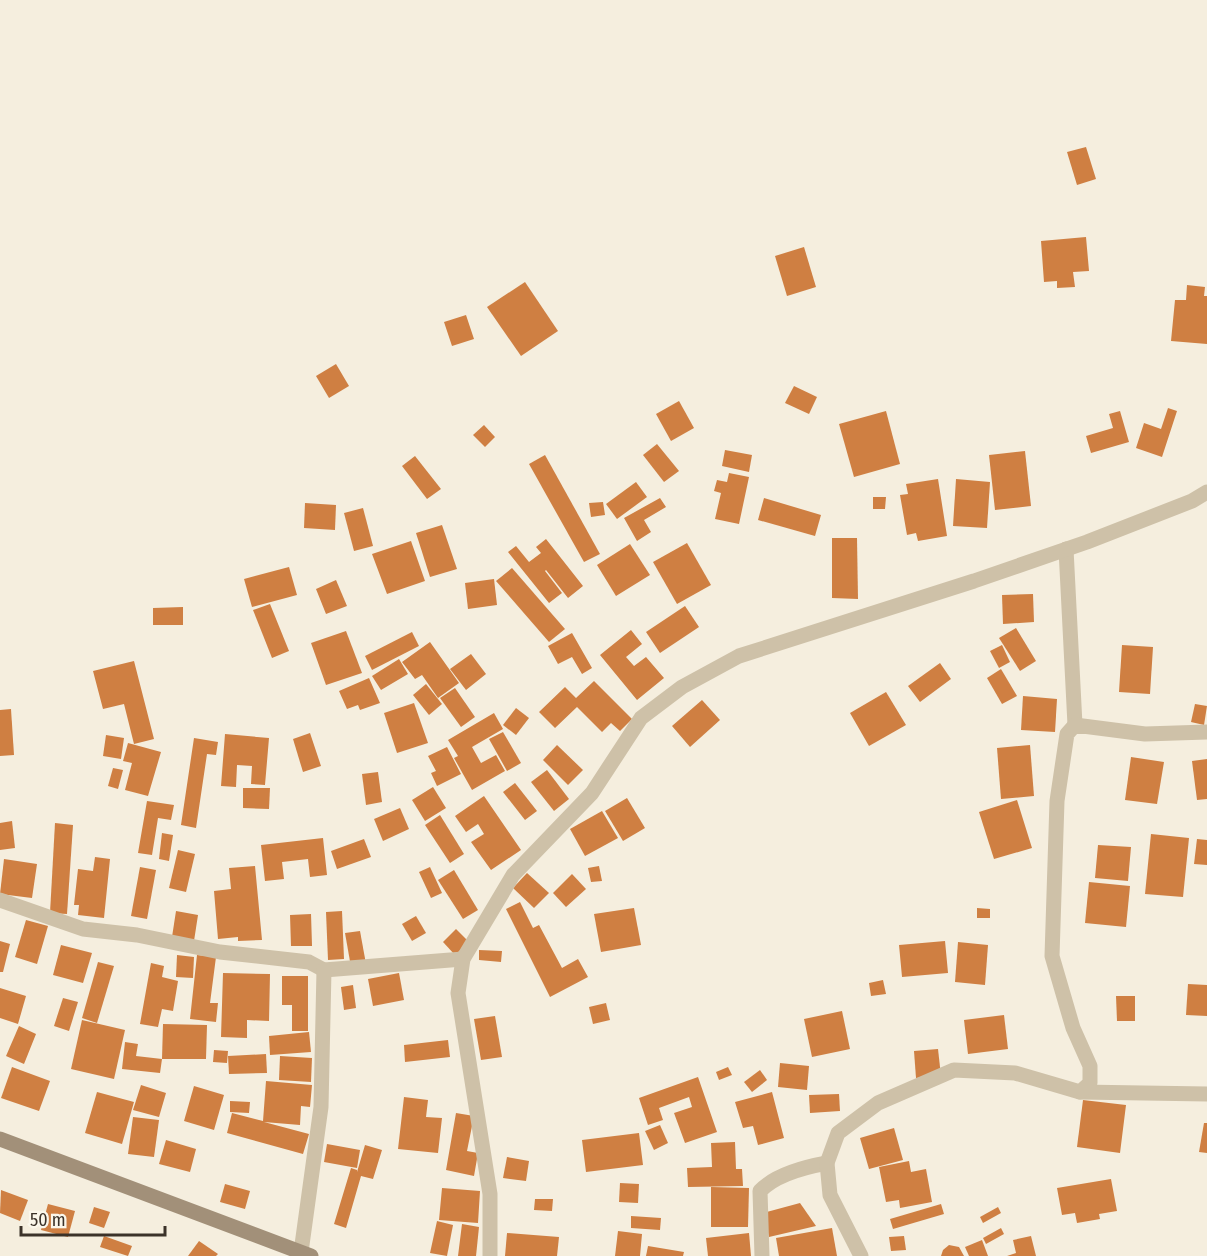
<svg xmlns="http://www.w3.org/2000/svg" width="1207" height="1256" font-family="'Fira Sans Condensed',sans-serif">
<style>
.building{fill:#cf7f42}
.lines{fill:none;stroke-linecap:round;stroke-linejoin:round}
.street{stroke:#cec1a8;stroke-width:15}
.secondary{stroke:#a29079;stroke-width:15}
</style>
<rect width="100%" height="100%" fill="#f5eede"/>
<!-- building -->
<g class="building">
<polygon points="1086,147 1096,179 1077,185 1067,152"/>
<polygon points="1086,237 1089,271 1073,272 1075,287 1057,288 1057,281 1044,282 1041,241"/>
<polygon points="804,247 816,287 787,296 775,256"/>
<polygon points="525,282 558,331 521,356 487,307"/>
<polygon points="1187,285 1205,287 1204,296 1207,296 1207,344 1171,341 1175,300 1186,300"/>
<polygon points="466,315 474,339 452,346 444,322"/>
<polygon points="336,364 349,386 329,398 316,376"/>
<polygon points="794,386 817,397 809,414 785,403"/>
<polygon points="679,401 694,428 671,441 656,414"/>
<polygon points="1168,408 1177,411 1162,457 1136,448 1144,423 1161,429"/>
<polygon points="886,411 900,464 854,477 839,424"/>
<polygon points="1120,411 1129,442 1091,453 1086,436 1113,428 1109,414"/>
<polygon points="484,425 495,437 485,447 473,435"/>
<polygon points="657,444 679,471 664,482 643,455"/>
<polygon points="725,450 752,455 749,472 722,466"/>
<polygon points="1025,451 1031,506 995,510 989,455"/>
<polygon points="545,455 600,554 584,562 529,464"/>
<polygon points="415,456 441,489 427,499 402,466"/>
<polygon points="729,473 749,477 739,524 715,519 721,493 714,491 717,480 727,482"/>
<polygon points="938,479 947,536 918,541 916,533 907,535 900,495 908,494 906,484"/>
<polygon points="956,479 990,482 987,528 953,526"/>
<polygon points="636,482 647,497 617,519 606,504"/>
<polygon points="873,497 886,497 885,509 873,509"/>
<polygon points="660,498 666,507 644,520 651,532 637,541 624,518"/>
<polygon points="764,498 821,515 815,536 758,520"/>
<polygon points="603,502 605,515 591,517 589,503"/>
<polygon points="305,503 336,505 335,530 304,528"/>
<polygon points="363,508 373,546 354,551 344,513"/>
<polygon points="442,525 457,569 430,577 416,533"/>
<polygon points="832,538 857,538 858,599 832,598"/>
<polygon points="546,539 583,586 568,598 546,570 545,571 562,593 549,603 508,552 516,546 529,562 541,553 536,547"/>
<polygon points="411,541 425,581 387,594 372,554"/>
<polygon points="687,543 711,585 677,604 653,562"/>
<polygon points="630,544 650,575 616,596 597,565"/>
<polygon points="289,567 297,595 252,607 244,579"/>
<polygon points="512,568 565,629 549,642 496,581"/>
<polygon points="494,579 497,605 468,609 465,583"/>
<polygon points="336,580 347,606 326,614 316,589"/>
<polygon points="1033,594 1034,622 1003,624 1002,595"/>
<polygon points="270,604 289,651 272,658 253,610"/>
<polygon points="685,606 699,627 660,653 646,632"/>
<polygon points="183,607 183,625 153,625 153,608"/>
<polygon points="1016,628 1036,661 1020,671 999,638"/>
<polygon points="631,630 642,644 626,657 634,666 646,657 664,678 637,700 600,655"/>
<polygon points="346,631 362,673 326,685 311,643"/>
<polygon points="412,632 419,646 372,670 365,656"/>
<polygon points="572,633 592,668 582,674 572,657 558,664 548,646"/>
<polygon points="430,642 459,683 438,698 422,675 415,679 402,662"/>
<polygon points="1002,645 1010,662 999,668 990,651"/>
<polygon points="1122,645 1153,647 1150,694 1119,692"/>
<polygon points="471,654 486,674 466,690 450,669"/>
<polygon points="399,659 408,674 381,690 372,676"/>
<polygon points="134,661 154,739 134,744 124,704 103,709 93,671"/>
<polygon points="940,663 951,679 920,702 908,686"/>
<polygon points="1001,669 1017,696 1002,704 987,678"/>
<polygon points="369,678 380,703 360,710 358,705 347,709 339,691"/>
<polygon points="594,681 632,719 620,731 611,723 602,732 577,707 555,728 539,712 565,687 576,698"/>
<polygon points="426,684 442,704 429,715 413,695"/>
<polygon points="455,688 475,717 461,727 440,698"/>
<polygon points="886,692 906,725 869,746 850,713"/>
<polygon points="1023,696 1057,699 1055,732 1021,730"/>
<polygon points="702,700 720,720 690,747 672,726"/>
<polygon points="414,703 428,743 397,753 384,713"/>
<polygon points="1195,704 1207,706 1204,725 1191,722"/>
<polygon points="516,708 529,718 516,735 503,725"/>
<polygon points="11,709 14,755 0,756 0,710"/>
<polygon points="494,713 503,729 472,747 481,763 496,755 505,771 472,790 454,758 458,756 448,740"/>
<polygon points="503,732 521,763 507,771 489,739"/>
<polygon points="310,733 321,766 303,772 293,739"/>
<polygon points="225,734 269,738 265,785 251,784 252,766 237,765 236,787 221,786"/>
<polygon points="106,735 124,738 121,759 103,756"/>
<polygon points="194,738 218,742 216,755 207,754 196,828 181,825"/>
<polygon points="128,743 161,752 148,796 125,790 132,763 123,761"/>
<polygon points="557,745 583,770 568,785 543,760"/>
<polygon points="1030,745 1034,796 1001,799 997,748"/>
<polygon points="447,747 461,774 437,786 431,773 436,771 428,756"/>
<polygon points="1131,757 1164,762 1157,804 1125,800"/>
<polygon points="1207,759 1207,799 1197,800 1192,761"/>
<polygon points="113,768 123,770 118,789 108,786"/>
<polygon points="547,770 569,799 554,811 531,782"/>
<polygon points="378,772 382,802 366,805 362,774"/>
<polygon points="515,783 537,811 525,820 503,792"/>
<polygon points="433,787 446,808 425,821 412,800"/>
<polygon points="243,788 270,788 269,809 243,808"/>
<polygon points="484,796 521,850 491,870 471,842 484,834 478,824 466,832 455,816"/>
<polygon points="627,798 645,828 623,841 605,811"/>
<polygon points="1017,800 1032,848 994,859 979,812"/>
<polygon points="147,801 174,805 171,820 158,818 152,855 138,853"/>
<polygon points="400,808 409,829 383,841 374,819"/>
<polygon points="602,811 618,838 585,856 570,829"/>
<polygon points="440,815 464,854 450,863 425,825"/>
<polygon points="12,821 15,848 0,850 0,823"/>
<polygon points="55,823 73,825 67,914 50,913"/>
<polygon points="162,833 173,835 169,861 159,859"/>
<polygon points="1151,834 1189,838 1183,897 1145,894"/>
<polygon points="323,838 327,875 310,877 308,859 282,862 284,879 265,881 261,845"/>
<polygon points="364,839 371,857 337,869 331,851"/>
<polygon points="1197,839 1207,840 1207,865 1194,864"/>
<polygon points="1098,845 1131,847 1128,881 1095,878"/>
<polygon points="178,850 195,854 186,892 169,888"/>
<polygon points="95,857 110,859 104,918 78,915 79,905 74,905 78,869 93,871"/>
<polygon points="4,859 37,864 32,898 0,894"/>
<polygon points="255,866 262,940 238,941 238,937 218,939 214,891 231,889 229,868"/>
<polygon points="599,866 602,881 591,882 588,868"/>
<polygon points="140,867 156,870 147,919 131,916"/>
<polygon points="430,867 442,893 431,898 419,872"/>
<polygon points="454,870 478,910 463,919 438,880"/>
<polygon points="527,873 549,893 534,908 513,888"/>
<polygon points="572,874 586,889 566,907 553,893"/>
<polygon points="1089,882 1130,886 1126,927 1085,923"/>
<polygon points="520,902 533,928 539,925 562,968 578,959 588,977 550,997 506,909"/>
<polygon points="634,908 641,945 601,952 594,914"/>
<polygon points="977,908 990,909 990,918 977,918"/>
<polygon points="176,911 198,915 194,941 172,937"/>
<polygon points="342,911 344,959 328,960 326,912"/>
<polygon points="311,914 312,946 291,946 290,915"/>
<polygon points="416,916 426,933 412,941 402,924"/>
<polygon points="26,920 48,926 37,964 15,957"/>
<polygon points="456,929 469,942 455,955 443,942"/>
<polygon points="360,931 366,964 351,967 345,933"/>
<polygon points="0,941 10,944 3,972 0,972"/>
<polygon points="945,941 948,973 902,977 899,945"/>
<polygon points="958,942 988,945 985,985 955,982"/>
<polygon points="61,945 92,953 83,983 53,975"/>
<polygon points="479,950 502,951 501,962 479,960"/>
<polygon points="177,955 194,957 193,978 176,977"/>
<polygon points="197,955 216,957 210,1003 218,1003 216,1022 190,1019"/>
<polygon points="98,962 114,966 97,1023 82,1018"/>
<polygon points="151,963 164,966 162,977 178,981 173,1011 162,1009 158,1027 140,1024"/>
<polygon points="223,973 270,974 269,1021 247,1020 247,1038 221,1037"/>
<polygon points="399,973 404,1000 373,1006 368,979"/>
<polygon points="282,976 308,976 308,1031 292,1031 292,1005 282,1005"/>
<polygon points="883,980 886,994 871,996 869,983"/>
<polygon points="1188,984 1207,985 1207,1016 1186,1015"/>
<polygon points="353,985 356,1008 344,1010 341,987"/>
<polygon points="0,988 26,996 18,1024 0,1018"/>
<polygon points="1116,996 1135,996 1135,1021 1117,1021"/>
<polygon points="63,998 78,1002 69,1031 54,1026"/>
<polygon points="606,1003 610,1020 593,1024 589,1007"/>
<polygon points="842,1011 850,1049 812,1057 804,1019"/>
<polygon points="1004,1015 1008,1049 968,1054 964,1020"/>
<polygon points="495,1016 502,1057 481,1060 474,1019"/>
<polygon points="82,1020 125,1030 114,1079 71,1069"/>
<polygon points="163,1024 207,1025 206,1059 162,1059"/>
<polygon points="19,1026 36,1034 24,1064 6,1056"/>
<polygon points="309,1032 311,1052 270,1055 269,1036"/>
<polygon points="448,1040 450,1057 405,1062 404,1045"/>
<polygon points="125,1042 138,1044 136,1056 162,1059 160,1073 122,1069"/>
<polygon points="938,1049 941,1076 916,1078 914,1051"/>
<polygon points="214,1050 228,1051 227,1063 213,1062"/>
<polygon points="266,1054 267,1073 229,1074 228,1056"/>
<polygon points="280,1056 312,1058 311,1082 279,1080"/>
<polygon points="780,1063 809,1066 807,1090 778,1087"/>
<polygon points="12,1067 50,1081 39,1111 1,1098"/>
<polygon points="728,1067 732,1075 719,1080 716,1072"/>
<polygon points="760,1070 767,1080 752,1092 744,1082"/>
<polygon points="698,1077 717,1132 685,1143 674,1113 692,1107 689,1097 659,1108 663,1120 648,1125 639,1098"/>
<polygon points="266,1081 312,1085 310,1107 301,1106 300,1125 264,1122 309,1134 303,1154 227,1133 232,1113 263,1121"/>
<polygon points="141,1085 166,1093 159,1117 133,1110"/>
<polygon points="194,1086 224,1095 214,1130 184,1121"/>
<polygon points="97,1092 134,1102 122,1144 85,1133"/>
<polygon points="772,1092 784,1138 758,1145 753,1126 743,1128 735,1102"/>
<polygon points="839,1094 840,1111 810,1113 809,1095"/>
<polygon points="404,1097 428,1100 426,1117 442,1118 438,1153 398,1149"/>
<polygon points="1083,1100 1126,1105 1120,1153 1077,1147"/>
<polygon points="230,1101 250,1102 249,1113 230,1112"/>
<polygon points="456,1113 474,1116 467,1151 478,1153 474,1176 446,1170"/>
<polygon points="133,1117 159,1120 154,1157 128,1154"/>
<polygon points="1204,1123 1207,1123 1207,1153 1199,1152"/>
<polygon points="660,1125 668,1143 654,1150 645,1131"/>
<polygon points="894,1128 903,1160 869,1169 860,1138"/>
<polygon points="639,1133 643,1165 586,1172 582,1140"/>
<polygon points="166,1140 196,1149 190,1172 159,1164"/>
<polygon points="735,1142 736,1169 742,1169 743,1186 688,1187 687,1168 712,1167 711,1143"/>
<polygon points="327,1144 360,1150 357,1168 324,1162"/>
<polygon points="365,1145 382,1150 373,1179 361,1176 346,1228 334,1224 351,1168 357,1170 357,1172"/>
<polygon points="507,1157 529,1161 526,1181 503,1178"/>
<polygon points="909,1161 911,1172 926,1169 932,1202 900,1208 899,1200 886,1202 879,1167"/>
<polygon points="1111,1179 1117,1211 1099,1214 1100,1219 1077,1223 1075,1213 1062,1215 1057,1188"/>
<polygon points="620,1183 639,1184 638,1203 619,1202"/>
<polygon points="225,1184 250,1191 245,1209 220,1202"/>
<polygon points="711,1187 749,1188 748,1227 711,1227"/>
<polygon points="442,1188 480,1191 478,1223 439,1220"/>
<polygon points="1,1190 28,1200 20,1221 0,1213"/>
<polygon points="535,1199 553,1199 552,1211 534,1210"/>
<polygon points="800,1203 816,1226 769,1237 763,1213"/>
<polygon points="48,1204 75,1211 68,1237 41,1230"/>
<polygon points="941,1204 944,1214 893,1229 890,1219"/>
<polygon points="94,1207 110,1212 104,1228 89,1223"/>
<polygon points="998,1207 1001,1213 983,1223 980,1217"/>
<polygon points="631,1216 661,1218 660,1230 631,1228"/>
<polygon points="437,1221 453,1225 447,1256 430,1253"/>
<polygon points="462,1224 479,1227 476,1256 458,1256"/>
<polygon points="832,1228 837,1256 779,1256 776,1238"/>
<polygon points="1001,1228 1004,1234 986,1244 983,1238"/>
<polygon points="618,1231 642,1234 640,1256 615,1256"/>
<polygon points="507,1233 559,1237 557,1256 505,1256"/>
<polygon points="749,1233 751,1256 708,1256 706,1238"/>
<polygon points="104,1236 132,1246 128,1256 100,1247"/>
<polygon points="904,1236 906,1250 891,1251 889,1237"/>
<polygon points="1031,1236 1036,1256 1007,1256 1016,1253 1013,1240"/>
<polygon points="982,1240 988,1256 969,1256 965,1247"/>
<polygon points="199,1241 218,1254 216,1256 188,1256"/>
<polygon points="949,1245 959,1247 964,1256 941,1256 943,1250"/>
<polygon points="648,1246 684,1252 683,1256 646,1256"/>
</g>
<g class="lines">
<!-- street -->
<g class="street">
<polyline points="1066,549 1075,725"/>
<polyline points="0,900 83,929 137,935 220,952 309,962 324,970 463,959"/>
<polyline points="1080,1092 1207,1094"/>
<polyline points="301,1252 321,1107 324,970"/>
<polyline points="490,1256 490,1194 458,993 463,959 513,875 592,793 641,718 682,687 739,656 974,581 1087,542 1192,501 1207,492"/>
<path d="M 762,1256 L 760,1191 C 776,1174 805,1167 827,1163"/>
<polyline points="861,1256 830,1195 827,1163 838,1133 878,1103 954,1070 1015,1073 1080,1092 1090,1083 1090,1066 1073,1028 1052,956 1057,801 1067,734 1075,725 1145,734 1207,732"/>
</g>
<!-- secondary -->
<polyline class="secondary" points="0,1139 311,1256"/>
</g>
<!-- scale -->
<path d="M21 1226v9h144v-9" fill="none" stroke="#3b3229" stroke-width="3"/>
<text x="30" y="1226" font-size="18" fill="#3b3229" stroke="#fbf7eb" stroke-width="4.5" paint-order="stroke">50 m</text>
</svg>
